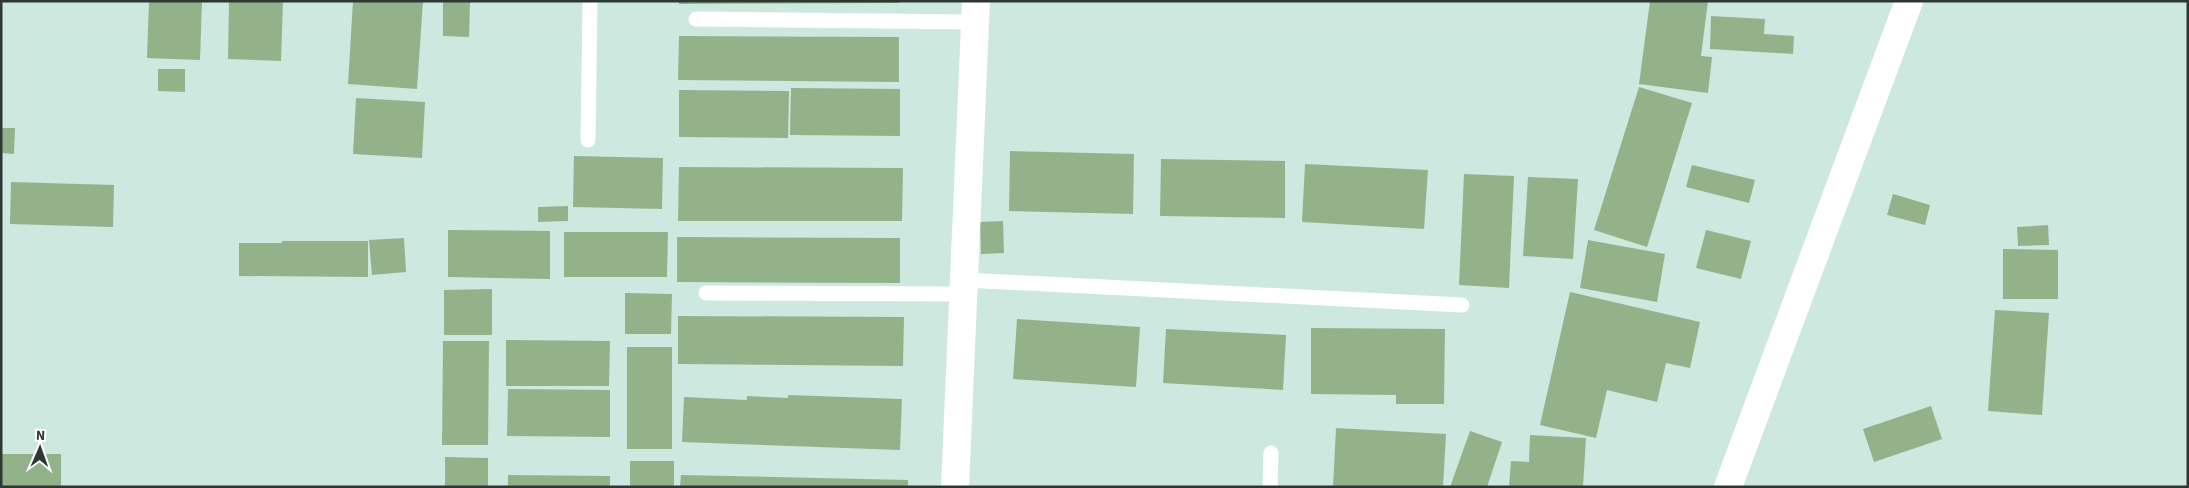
<svg xmlns="http://www.w3.org/2000/svg" width="2189" height="488" font-family="'Source Sans 3',sans-serif">
<style>
.building{fill:#93b28a}
.lines{fill:none;stroke-linecap:round;stroke-linejoin:round}
.service{stroke:#fff;stroke-width:15}
.minor{stroke:#fff;stroke-width:28}
.secondary{stroke:#fff;stroke-width:28}
</style>
<rect width="100%" height="100%" fill="#cde8df"/>
<!-- building -->
<g class="building">
<polygon points="149,1 202,1 200,60 147,58"/>
<polygon points="229,1 283,1 281,61 228,59"/>
<polygon points="353,1 423,1 417,89 348,84"/>
<polygon points="443,1 470,1 469,37 443,36"/>
<polygon points="679,1 899,1 899,3 679,4"/>
<polygon points="1650,1 1708,1 1701,56 1712,57 1708,93 1639,84"/>
<polygon points="1711,16 1765,19 1764,34 1794,36 1793,54 1710,49"/>
<polygon points="679,36 899,37 899,82 678,80"/>
<polygon points="158,69 185,69 185,92 158,91"/>
<polygon points="1639,87 1692,103 1647,247 1594,230"/>
<polygon points="791,88 900,89 900,136 790,135"/>
<polygon points="679,90 789,91 788,138 679,137"/>
<polygon points="356,98 425,102 422,158 353,154"/>
<polygon points="1,128 15,128 14,154 1,153"/>
<polygon points="1010,151 1134,154 1133,214 1009,211"/>
<polygon points="574,156 663,158 662,209 573,207"/>
<polygon points="1161,159 1285,161 1285,218 1160,216"/>
<polygon points="1305,164 1428,170 1424,229 1302,222"/>
<polygon points="1692,165 1755,180 1749,203 1686,187"/>
<polygon points="679,167 903,168 902,221 678,221"/>
<polygon points="1464,174 1514,176 1509,288 1459,285"/>
<polygon points="1528,177 1578,179 1573,259 1523,256"/>
<polygon points="11,182 114,185 113,227 10,224"/>
<polygon points="1893,194 1930,205 1925,225 1887,215"/>
<polygon points="568,206 568,221 538,222 538,207"/>
<polygon points="1003,221 1004,253 981,254 980,222"/>
<polygon points="2048,225 2049,245 2018,246 2017,227"/>
<polygon points="448,230 550,231 550,279 448,277"/>
<polygon points="1706,230 1751,241 1741,279 1696,268"/>
<polygon points="564,232 668,232 667,277 564,277"/>
<polygon points="677,237 900,238 900,283 677,282"/>
<polygon points="404,238 406,272 372,275 369,240"/>
<polygon points="1588,240 1665,254 1657,302 1580,288"/>
<polygon points="282,241 368,241 368,277 239,276 239,243 282,243"/>
<polygon points="2003,249 2058,250 2058,299 2003,299"/>
<polygon points="492,289 492,335 444,335 444,290"/>
<polygon points="1570,292 1700,322 1690,368 1666,363 1657,402 1607,390 1596,438 1540,425"/>
<polygon points="625,293 672,294 671,334 625,334"/>
<polygon points="1995,310 2049,313 2042,415 1988,411"/>
<polygon points="678,316 904,317 903,366 678,364"/>
<polygon points="1017,319 1140,327 1136,387 1013,379"/>
<polygon points="1311,328 1445,329 1444,404 1396,404 1396,395 1311,394"/>
<polygon points="1166,329 1286,335 1283,390 1163,383"/>
<polygon points="506,340 610,341 609,386 506,386"/>
<polygon points="443,341 489,341 488,445 442,445"/>
<rect x="627" y="347" width="45" height="102"/>
<polygon points="508,389 610,390 610,437 507,436"/>
<polygon points="788,395 902,399 900,450 682,442 684,397 747,400 747,396 788,398"/>
<polygon points="1931,406 1942,439 1874,462 1863,429"/>
<polygon points="1336,428 1446,434 1443,487 1333,487"/>
<polygon points="1470,431 1502,442 1487,487 1450,487"/>
<polygon points="1530,435 1586,438 1583,487 1509,487 1511,461 1529,462"/>
<rect x="1" y="454" width="60" height="33"/>
<polygon points="445,457 488,458 488,487 445,487"/>
<rect x="630" y="461" width="44" height="26"/>
<polygon points="508,475 610,476 610,487 508,487"/>
<polygon points="681,475 908,480 908,487 680,487"/>
</g>
<g class="lines">
<!-- service -->
<g class="service">
<polyline points="696,19 975,22"/>
<polyline points="588,140 590,1"/>
<polyline points="964,280 1462,305"/>
<polyline points="706,293 963,294"/>
<polyline points="1270,487 1271,453"/>
</g>
<!-- minor -->
<polyline class="minor" points="955,487 976,1"/>
<!-- secondary -->
<polyline class="secondary" points="1728,487 1909,1"/>
</g>
<!-- border -->
<rect width="2189" height="488" fill="none" stroke="#2d3834" stroke-width="5"/>
<!-- north arrow -->
<g transform="translate(40 448) rotate(2)" stroke="#ffffff" stroke-width="4" paint-order="stroke">
<path d="M0-4L9 19L0 12L-9 19Z" fill="#2d3834"/>
<text y="-8" font-size="14" font-weight="bold" text-anchor="middle" fill="#2d3834">N</text>
</g>
</svg>
